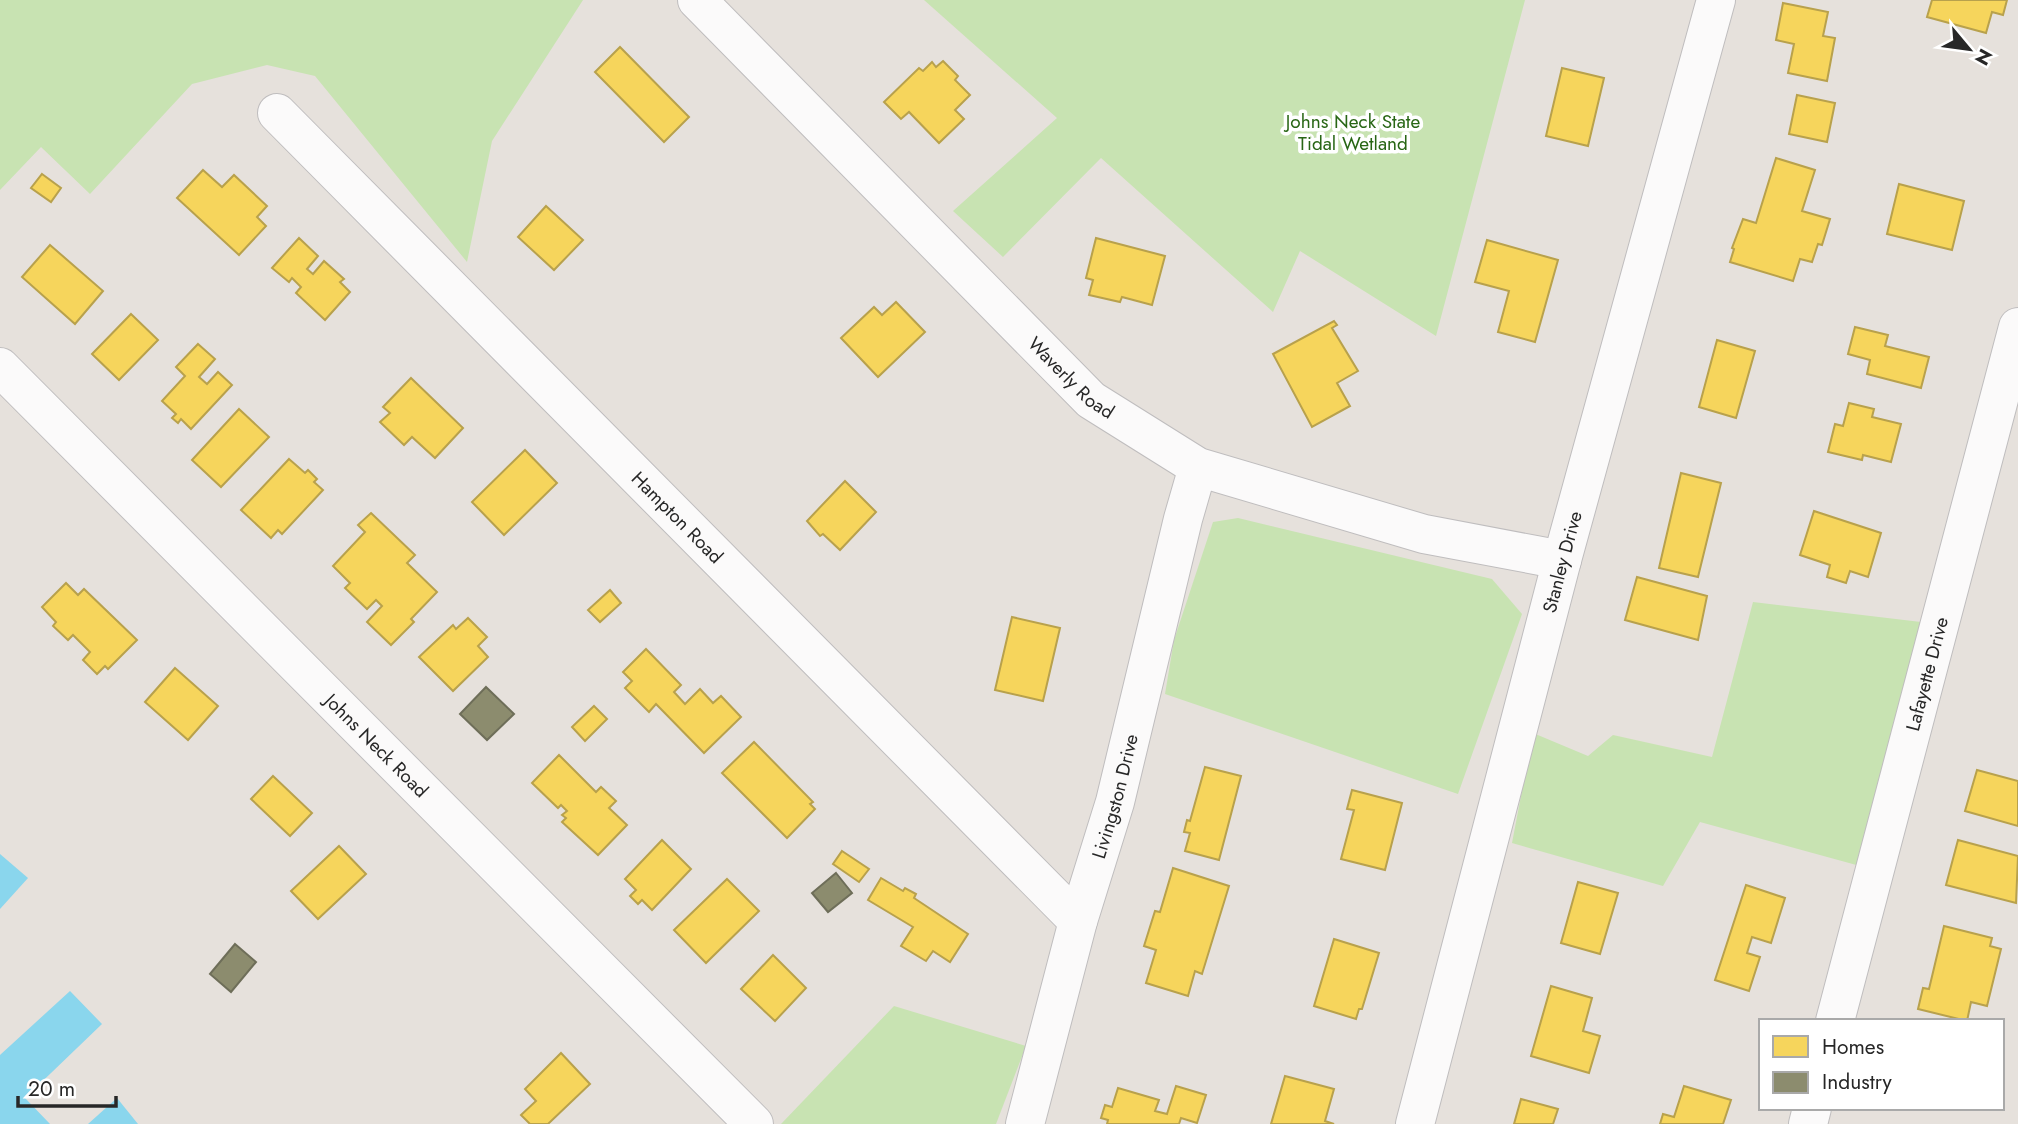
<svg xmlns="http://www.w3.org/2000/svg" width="2018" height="1124" font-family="Jost,sans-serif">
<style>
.green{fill:#c8e3b2}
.water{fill:#8ad6ed}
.homes{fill:#f6d55c;stroke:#b8a14c;stroke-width:2}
.industry{fill:#8c8c6e;stroke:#6e6e59;stroke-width:2}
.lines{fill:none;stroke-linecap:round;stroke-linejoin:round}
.minor-casing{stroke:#bfbdbe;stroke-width:40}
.minor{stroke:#fbfafa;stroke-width:38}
.labels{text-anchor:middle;stroke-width:7;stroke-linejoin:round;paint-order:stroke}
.park-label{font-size:19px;fill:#286615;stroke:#fff}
.street-label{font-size:19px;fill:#272727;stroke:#fff}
</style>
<rect width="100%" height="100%" fill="#e6e1dc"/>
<!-- green -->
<g class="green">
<polygon points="0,0 583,0 492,141 467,262 315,76 267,65 192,84 90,194 41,147 0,190"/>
<polygon points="924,0 1525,0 1436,336 1300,251 1273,312 1101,158 1003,257 953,211 1057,118"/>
<polygon points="1238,518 1492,579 1522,614 1458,794 1165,694 1174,640 1213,522"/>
<polygon points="1753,602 1921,622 1860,866 1700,822 1663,886 1512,843 1533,733 1588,756 1613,735 1712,757"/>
<polygon points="894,1006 1026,1046 996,1124 781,1124"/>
</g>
<!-- water -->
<g class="water">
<polygon points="0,854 28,878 0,909"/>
<polygon points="70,991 102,1024 25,1098 50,1124 0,1124 0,1055"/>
<polygon points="117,1098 138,1124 88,1124"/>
</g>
<!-- homes -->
<g class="homes">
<polygon points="1932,0 2007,0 2003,15 1992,12 1986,33 1927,17"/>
<polygon points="1783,3 1828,12 1823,36 1835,38 1827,81 1788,73 1794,44 1776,40"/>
<polygon points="620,47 689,117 664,142 595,72"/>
<polygon points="943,61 958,76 955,80 970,95 955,110 964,119 939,143 909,112 901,119 884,102 919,68 923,71 932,62 936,67"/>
<polygon points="1562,68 1604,78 1588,146 1546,136"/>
<polygon points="1797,95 1835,103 1827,142 1789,134"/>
<polygon points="1776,158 1815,170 1802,211 1830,219 1822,245 1818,244 1812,262 1800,259 1793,281 1730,262 1734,249 1732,248 1743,219 1756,223"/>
<polygon points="203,170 222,187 234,175 267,206 257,217 266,226 239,255 177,198"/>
<polygon points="42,174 61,188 51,202 31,188"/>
<polygon points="1899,184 1964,201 1952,250 1887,234"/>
<polygon points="546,206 583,240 554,270 518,237"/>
<polygon points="299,238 318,256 307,269 313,274 324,261 344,279 340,282 350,292 325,320 296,293 301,287 292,278 289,282 272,268"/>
<polygon points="1096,238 1165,256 1152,305 1122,297 1120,302 1089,295 1093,280 1086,278"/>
<polygon points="1487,240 1558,260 1535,342 1498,332 1509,291 1475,282"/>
<polygon points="50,245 103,291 75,324 22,277"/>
<polygon points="896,302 925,332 878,377 841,338 874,307 882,315"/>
<polygon points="131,314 158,340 119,380 92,354"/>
<polygon points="1334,321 1337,325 1332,328 1358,371 1337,383 1350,406 1312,427 1273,354"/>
<polygon points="1855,327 1888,335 1885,346 1929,357 1921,388 1867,374 1870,360 1848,354"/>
<polygon points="1717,340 1755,351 1736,418 1699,407"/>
<polygon points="198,344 215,359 199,377 207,384 218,372 232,385 191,429 181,419 178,423 172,418 176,414 162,401 185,376 176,367"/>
<polygon points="411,378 463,428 435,458 412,437 404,445 380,422 390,413 383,407"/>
<polygon points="1849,403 1874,409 1872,417 1901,424 1891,462 1863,455 1862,460 1828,452 1835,424 1843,426"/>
<polygon points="239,409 269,437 221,487 192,460"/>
<polygon points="525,450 557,483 504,535 472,502"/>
<polygon points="289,459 305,473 308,470 317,479 314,482 323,490 282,534 278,530 271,538 241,510"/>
<polygon points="1681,473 1721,483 1698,577 1659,568"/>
<polygon points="845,481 876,512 840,550 823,534 820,536 807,521"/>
<polygon points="1814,511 1881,533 1868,577 1850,571 1846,583 1827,577 1830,565 1800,555"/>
<polygon points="371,513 415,555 407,563 437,592 411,619 414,622 391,645 367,622 382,606 376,600 367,609 345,588 350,583 333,566 365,532 358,525"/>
<polygon points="1637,577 1707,596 1698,640 1625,620"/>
<polygon points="66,583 78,595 84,589 137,640 108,669 105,666 97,674 83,660 90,652 73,635 68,640 53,626 56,622 42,607"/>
<polygon points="610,590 621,603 600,622 588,610"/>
<polygon points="1012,617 1060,628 1043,701 995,690"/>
<polygon points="468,618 487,637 478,646 488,657 453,691 419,657 453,625 456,629"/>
<polygon points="646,649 681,685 674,692 685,704 700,689 713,703 721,696 741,717 704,753 656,704 649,712 625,688 632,681 623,672"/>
<polygon points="175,668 218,706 188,740 145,702"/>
<polygon points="594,706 607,719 585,741 572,727"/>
<polygon points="754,742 813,802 810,804 815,809 787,838 722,773"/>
<polygon points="559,755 596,792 601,787 616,801 609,808 627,825 598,855 562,822 566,818 562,815 567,811 561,805 558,808 532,783"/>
<polygon points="1205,767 1241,776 1219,860 1185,851 1190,833 1184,832 1187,820 1190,821"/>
<polygon points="1977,770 2018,781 2018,826 1965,811"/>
<polygon points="273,776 312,813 290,836 251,799"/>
<polygon points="1352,790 1402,803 1385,870 1341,859 1354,810 1347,809"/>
<polygon points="662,840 691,869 652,910 642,900 638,904 630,896 636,890 625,879"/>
<polygon points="1958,840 2018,856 2016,903 1946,885"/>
<polygon points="339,846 366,874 318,919 291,891"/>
<polygon points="842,851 869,869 859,882 833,864"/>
<polygon points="1173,868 1229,886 1202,974 1195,971 1188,996 1146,983 1156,950 1144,946 1155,911 1160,912"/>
<polygon points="881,878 903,891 905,888 916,894 914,898 968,934 950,962 933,951 926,961 901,946 913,927 868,900"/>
<polygon points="727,879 759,911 706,963 674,930"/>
<polygon points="1578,882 1618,893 1600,954 1561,943"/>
<polygon points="1746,885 1785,898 1771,943 1752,937 1747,953 1760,957 1749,991 1715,980"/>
<polygon points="1944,926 1992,938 1990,946 2001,949 1987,1006 1971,1002 1967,1021 1918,1009 1923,988 1929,989"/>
<polygon points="1334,939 1379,953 1362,1009 1359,1009 1356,1019 1314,1006"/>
<polygon points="773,955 806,988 775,1021 741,989"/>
<polygon points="1551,986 1592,998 1583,1031 1600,1036 1589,1073 1531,1056"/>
<polygon points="561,1053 590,1084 548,1124 530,1124 521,1115 536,1101 525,1089"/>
<polygon points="1285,1076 1334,1089 1325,1121 1334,1124 1271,1124"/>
<polygon points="1176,1086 1206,1095 1197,1123 1181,1118 1179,1124 1107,1124 1108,1120 1101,1118 1105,1105 1112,1107 1118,1088 1159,1100 1155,1111 1167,1114"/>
<polygon points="1684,1086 1731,1100 1723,1124 1660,1124 1663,1114 1674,1117"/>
<polygon points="1521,1099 1558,1109 1553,1124 1514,1124"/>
</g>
<!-- industry -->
<g class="industry">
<polygon points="486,687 514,714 487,740 460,714"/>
<polygon points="836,873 852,893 828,912 812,893"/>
<polygon points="235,944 256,962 231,992 210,974"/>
</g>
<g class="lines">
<!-- minor casing -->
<g class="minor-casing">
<g id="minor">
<path id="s1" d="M 697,0 L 1091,400 L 1198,467 L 1424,534 L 1562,560"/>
<path id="s2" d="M 277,113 L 1078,921"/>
<path id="s3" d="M 0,367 L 754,1124"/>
<path id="s4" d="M 1835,1021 L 2018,327"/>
<path id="s5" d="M 1025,1124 L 1078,921 L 1115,802 L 1183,519 L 1198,467"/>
<path id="s6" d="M 1415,1124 L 1562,560 L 1716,0"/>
<polyline points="1808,1124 1812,1108"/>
</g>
</g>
<!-- minor -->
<use href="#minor" class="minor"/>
</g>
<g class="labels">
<!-- park labels -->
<g class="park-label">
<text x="1353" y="128">Johns Neck State<tspan x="1353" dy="22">Tidal Wetland</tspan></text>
</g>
<!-- street labels -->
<g class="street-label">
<text dy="7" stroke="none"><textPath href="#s1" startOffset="532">Waverly Road</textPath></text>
<text dy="7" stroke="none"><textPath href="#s2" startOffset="569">Hampton Road</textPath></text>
<text dy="7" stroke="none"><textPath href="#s6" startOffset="581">Stanley Drive</textPath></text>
<text dy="7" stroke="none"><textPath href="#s4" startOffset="359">Lafayette Drive</textPath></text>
<text dy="7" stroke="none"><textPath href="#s3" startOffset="534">Johns Neck Road</textPath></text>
<text dy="7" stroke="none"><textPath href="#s5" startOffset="340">Livingston Drive</textPath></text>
</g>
</g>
<!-- legend -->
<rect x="1759" y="1019" width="245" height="91" fill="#ffffff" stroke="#a9a9a9" stroke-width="2"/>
<rect x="1773" y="1036" width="35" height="21" fill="#f6d55c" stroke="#a9a9a9" stroke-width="2"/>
<text x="1822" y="1054" font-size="21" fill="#272727">Homes</text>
<rect x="1773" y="1072" width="35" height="21" fill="#8c8c6e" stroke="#a9a9a9" stroke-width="2"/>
<text x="1822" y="1089" font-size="21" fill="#272727">Industry</text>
<!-- north arrow -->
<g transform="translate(1969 49) rotate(119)" stroke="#ffffff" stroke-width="5" paint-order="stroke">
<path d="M0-5L12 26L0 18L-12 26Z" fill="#272727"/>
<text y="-10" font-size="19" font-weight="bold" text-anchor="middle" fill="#272727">N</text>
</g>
<!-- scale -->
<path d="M18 1096v10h98v-10" fill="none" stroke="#272727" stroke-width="3.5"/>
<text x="28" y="1096" font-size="21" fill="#272727" stroke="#ffffff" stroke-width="5" paint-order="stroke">20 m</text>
</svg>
